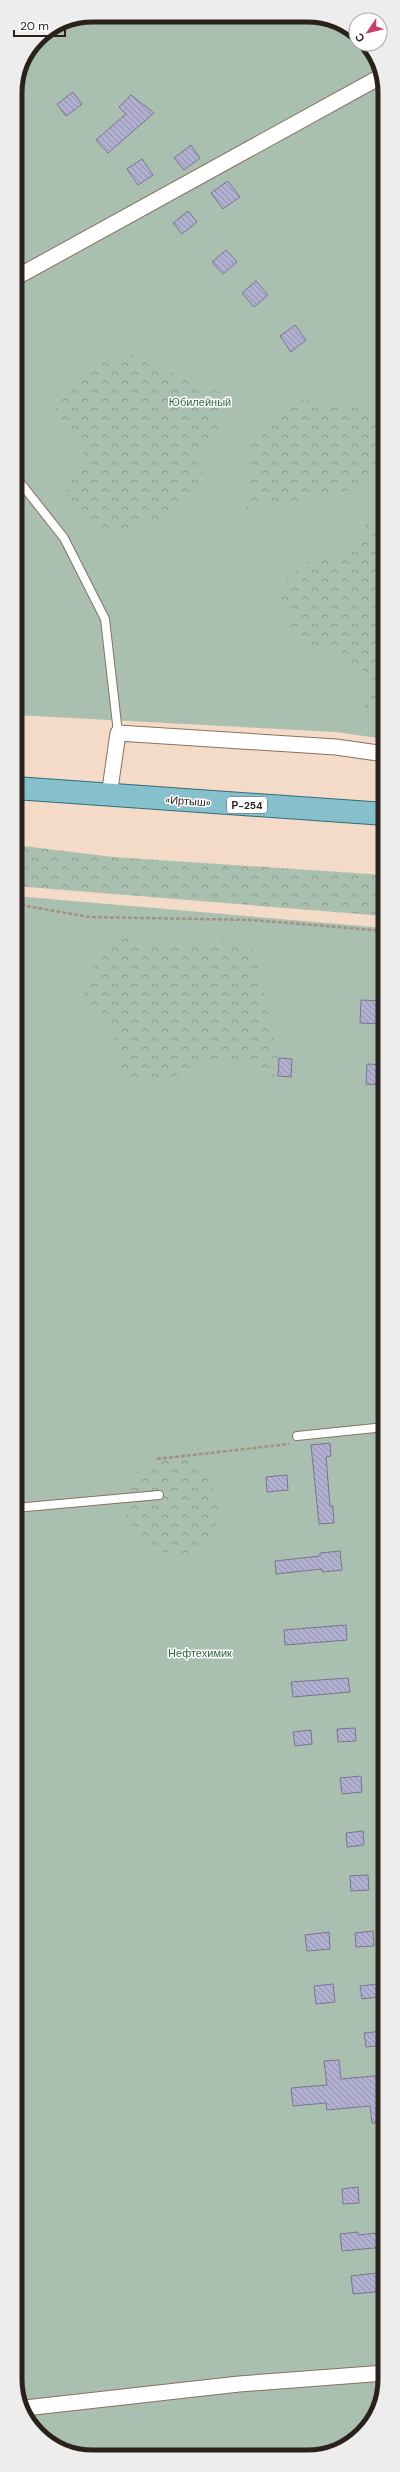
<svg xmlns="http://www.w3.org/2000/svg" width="400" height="2472" font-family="'DM Sans',sans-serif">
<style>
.green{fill:#a9c0b1}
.forest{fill:url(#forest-crowns)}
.building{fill:url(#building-back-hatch);stroke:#78768e}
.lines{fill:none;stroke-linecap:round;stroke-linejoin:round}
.service-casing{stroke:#877260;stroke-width:10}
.minor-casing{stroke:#877260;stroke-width:17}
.primary-casing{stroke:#306d78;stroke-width:24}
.path{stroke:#a29082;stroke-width:2.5;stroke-dasharray:4 2;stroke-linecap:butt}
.service{stroke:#fff;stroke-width:8}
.minor{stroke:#fff;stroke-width:15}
.primary{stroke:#85c0cc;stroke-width:22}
.labels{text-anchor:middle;stroke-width:3;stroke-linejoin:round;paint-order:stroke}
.shield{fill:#fff;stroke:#6a645f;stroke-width:1}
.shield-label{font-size:10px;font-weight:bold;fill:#2a211a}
.park-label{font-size:11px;fill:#2f6445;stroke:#fff}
.street-label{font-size:11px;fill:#2a211a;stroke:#fff}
.rim{fill:none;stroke:#2a211a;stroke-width:5}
</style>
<defs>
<pattern id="forest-crowns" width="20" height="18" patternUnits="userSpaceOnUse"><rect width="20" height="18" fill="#a9c0b1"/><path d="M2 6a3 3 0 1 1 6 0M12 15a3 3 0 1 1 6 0" fill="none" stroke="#8a9c8f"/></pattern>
<pattern id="building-back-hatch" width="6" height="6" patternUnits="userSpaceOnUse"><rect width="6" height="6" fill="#b2b0d1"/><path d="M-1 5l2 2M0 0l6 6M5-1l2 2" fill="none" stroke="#918fa9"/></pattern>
</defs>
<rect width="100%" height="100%" fill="#f3dbc8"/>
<!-- green -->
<g class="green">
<path d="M 93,15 L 327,18 L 356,36 L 356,44 L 367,44 L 385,88 L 385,739 L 336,732 L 15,715 L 15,88 C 22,59 33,35 63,21 C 72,17 84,17 93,15 Z"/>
<polygon points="15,896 385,928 385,2379 379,2409 362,2434 312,2457 73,2454 34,2430 15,2384"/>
</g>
<!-- forest -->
<g class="forest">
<polygon points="128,353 224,394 220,429 190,452 208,478 165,519 99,534 63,498 84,453 50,415 82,371"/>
<polygon points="291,398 362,407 385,431 385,451 367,487 246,511 251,440"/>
<polygon points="368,520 385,533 385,708 364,710 370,675 335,651 297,643 279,592 300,563 350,552"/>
<polygon points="15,845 113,857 385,875 385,916 15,886"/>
<polygon points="129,937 159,948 222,940 254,949 278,1056 273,1081 246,1064 213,1059 154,1086 124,1075 109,1018 81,1003 100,946"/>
<polygon points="165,1460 200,1460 219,1502 216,1537 182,1557 144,1546 124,1512 134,1474"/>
</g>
<!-- building -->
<g class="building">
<polygon points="73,92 82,104 66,116 57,104"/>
<polygon points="131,95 154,113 108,153 96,140 126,114 119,107"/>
<polygon points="191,145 200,158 184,170 174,158"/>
<polygon points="142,159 153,175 138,185 127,169"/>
<polygon points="228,181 240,197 223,209 211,193"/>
<polygon points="188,211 197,222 182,234 173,223"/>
<polygon points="226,250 237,262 223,274 212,262"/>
<polygon points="256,281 268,295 254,307 242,293"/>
<polygon points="295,325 306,340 291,352 280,336"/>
<polygon points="361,1000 384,1001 382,1024 360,1023"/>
<polygon points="279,1058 292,1059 291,1077 278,1076"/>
<polygon points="367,1064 385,1065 385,1085 366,1084"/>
<polygon points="330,1443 331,1456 326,1457 330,1506 333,1506 334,1523 319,1524 311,1445"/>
<polygon points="287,1475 288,1490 267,1492 266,1477"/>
<polygon points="340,1551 342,1570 322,1572 322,1569 276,1574 275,1561 320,1556 320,1553"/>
<polygon points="346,1625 347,1640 285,1645 284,1630"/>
<polygon points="348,1678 350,1692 293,1697 291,1682"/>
<polygon points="355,1728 356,1741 338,1742 337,1729"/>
<polygon points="311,1730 312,1744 295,1746 293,1732"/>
<polygon points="361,1776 362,1792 342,1794 340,1778"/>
<polygon points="363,1831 364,1845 347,1847 346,1833"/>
<polygon points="368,1875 369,1890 351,1891 350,1876"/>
<polygon points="373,1931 374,1946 356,1947 355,1933"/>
<polygon points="329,1932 330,1949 307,1951 305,1935"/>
<polygon points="333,1984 335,2002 316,2004 314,1986"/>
<polygon points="377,1984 378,1997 362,1999 360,1986"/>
<polygon points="383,2031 384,2045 366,2047 364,2033"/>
<polygon points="339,2060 341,2079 385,2075 385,2122 372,2123 370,2106 327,2110 326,2103 293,2106 291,2088 327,2085 324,2061"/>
<polygon points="358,2187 359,2203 343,2204 342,2189"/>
<polygon points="358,2232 359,2235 385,2232 385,2247 342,2251 340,2234"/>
<polygon points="385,2272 385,2291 353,2294 351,2276"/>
</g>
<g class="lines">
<!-- service casing -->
<g class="service-casing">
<g id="service">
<polyline points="15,476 64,538 105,619 118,733"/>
<polyline points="297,1436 385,1427"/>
<polyline points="15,1508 159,1495"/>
</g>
</g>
<!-- minor casing -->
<g class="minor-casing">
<g id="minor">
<polyline points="15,278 380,77"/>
<polyline points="109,796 118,733 336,747 385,754"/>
<polyline points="25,2408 239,2384 385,2373"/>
</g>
</g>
<!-- primary casing -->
<g class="primary-casing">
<polyline id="primary" points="15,788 385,814"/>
</g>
<!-- path -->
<g class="path">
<polyline points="15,904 89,917 252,920 385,931"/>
<polyline points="157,1459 289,1444"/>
</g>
<!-- service -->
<use href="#service" class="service"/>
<!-- minor -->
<use href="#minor" class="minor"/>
<!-- primary -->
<use href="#primary" class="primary"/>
</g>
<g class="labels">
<!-- shield labels -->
<rect class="shield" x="227" y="797" width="40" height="16" rx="3"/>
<g class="shield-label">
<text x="247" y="809">Р-254</text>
</g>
<!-- park labels -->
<g class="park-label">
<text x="200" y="406">Юбилейный</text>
<text x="200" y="1657">Нефтехимик</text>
</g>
<!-- street labels -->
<g class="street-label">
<text transform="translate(188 801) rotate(4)" y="4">«Иртыш»</text>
</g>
</g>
<!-- crop -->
<path d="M0 0H400V2472H0ZM93 22H307A71 71 0 0 1 378 93V2379A71 71 0 0 1 307 2450H93A71 71 0 0 1 22 2379V93A71 71 0 0 1 93 22Z" fill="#eeeded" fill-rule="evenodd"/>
<path class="rim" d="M93 22H307A71 71 0 0 1 378 93V2379A71 71 0 0 1 307 2450H93A71 71 0 0 1 22 2379V93A71 71 0 0 1 93 22Z"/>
<!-- north arrow -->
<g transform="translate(368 32) rotate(235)"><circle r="19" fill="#ffffff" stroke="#aaa6a3"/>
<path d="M0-3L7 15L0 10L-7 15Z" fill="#ca3c65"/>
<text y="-6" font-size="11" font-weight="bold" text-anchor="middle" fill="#2a211a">С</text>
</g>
<!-- scale -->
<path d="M14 30v6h51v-6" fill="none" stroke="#2a211a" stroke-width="2"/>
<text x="20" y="30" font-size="12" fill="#2a211a" stroke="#ffffff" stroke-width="3" paint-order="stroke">20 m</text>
</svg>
